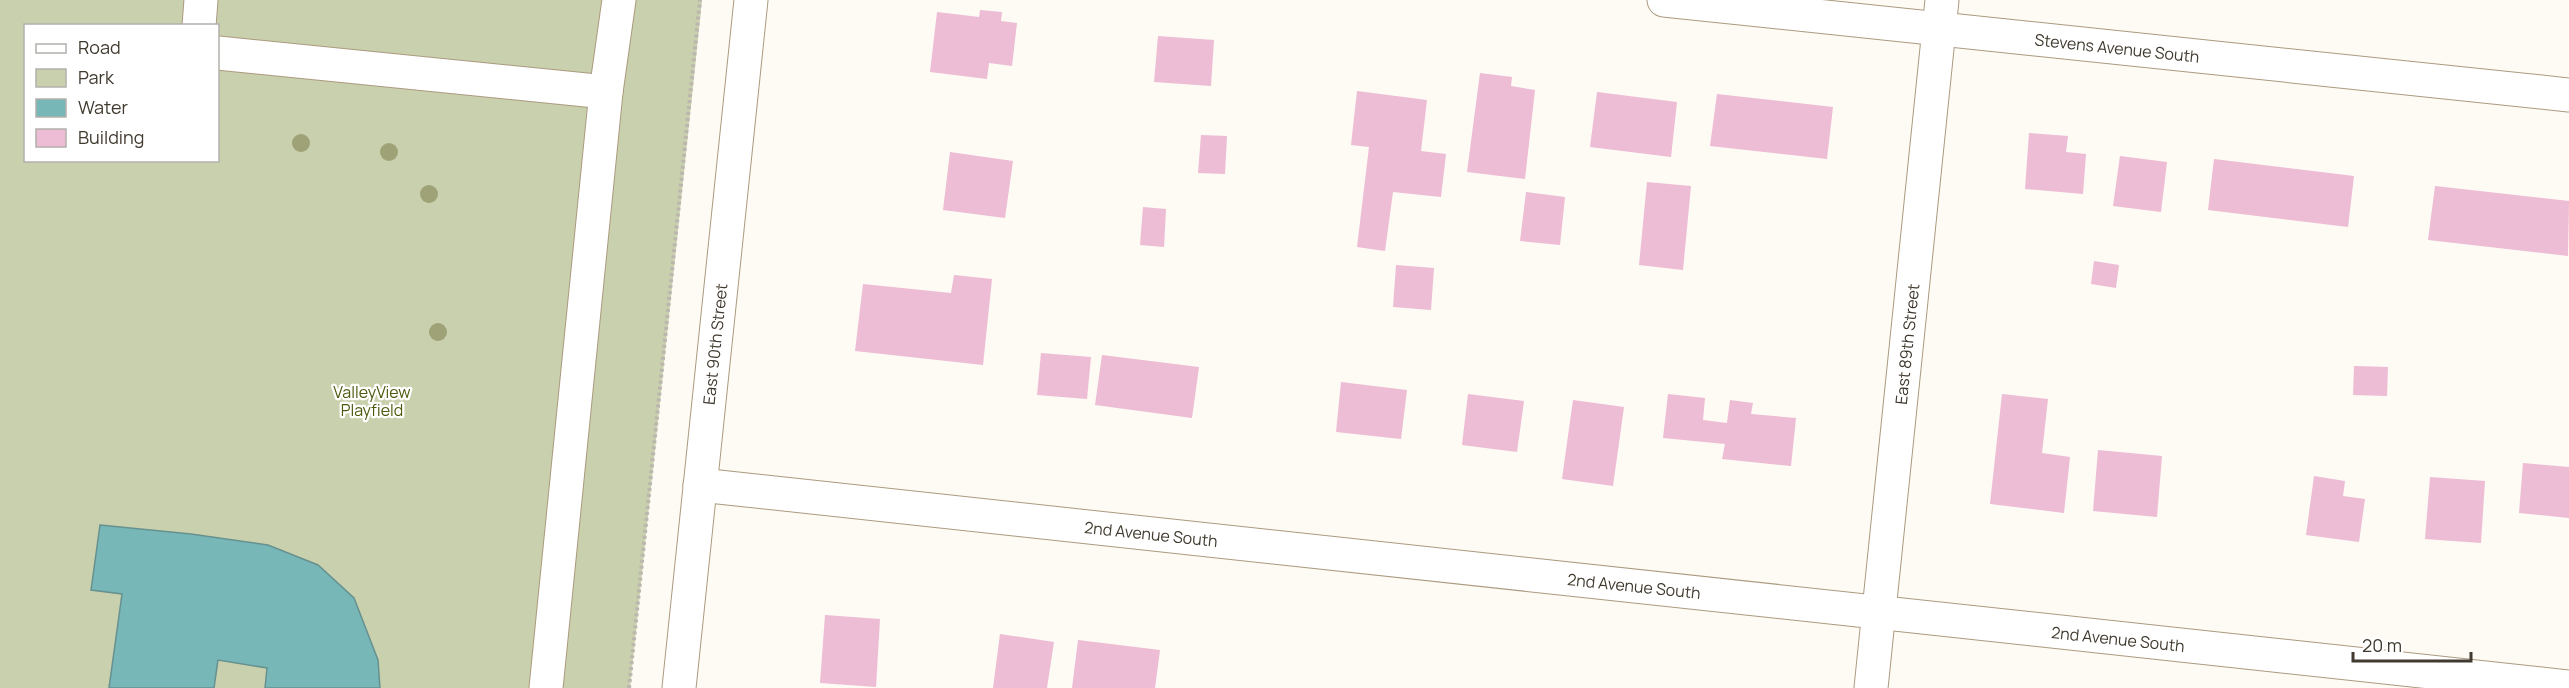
<svg xmlns="http://www.w3.org/2000/svg" width="2569" height="688" font-family="Manrope,sans-serif">
<style>
.green{fill:#c9d0ad;fill-rule:evenodd}
.water{fill:#77b7b8;stroke:#66918f;stroke-width:1.5}
.building{fill:#edbcd5}
.lines{fill:none;stroke-linecap:round;stroke-linejoin:round}
.minor-casing{stroke:#ab9a7f;stroke-width:35}
.path{stroke:#bbb6ae;stroke-width:4;stroke-dasharray:3 3;stroke-linecap:butt}
.minor{stroke:#fff;stroke-width:33}
.tree{fill:#9ea276}
.labels{text-anchor:middle;stroke-width:4.5;stroke-linejoin:round;paint-order:stroke}
.street-label{font-size:16px;fill:#40392e;stroke:#fff}
.park-label{font-size:16px;fill:#505a0f;stroke:#fff}
</style>
<rect width="100%" height="100%" fill="#fefaf4"/>
<!-- green -->
<path class="green" d="M 0,0 L 702,0 L 630,688 L 0,688 ZM 26,26 L 218,26 L 218,160 L 26,160 Z"/>
<!-- water -->
<polygon class="water" points="100,525 191,534 268,545 318,565 354,598 378,660 380,688 265,688 267,668 218,660 214,688 109,688 122,594 91,590"/>
<!-- building -->
<g class="building">
<polygon points="980,10 1002,12 1001,21 1017,23 1012,66 989,63 987,79 930,72 937,12 979,17"/>
<polygon points="1158,36 1214,40 1211,86 1154,82"/>
<polygon points="1480,73 1512,77 1511,86 1535,90 1525,179 1467,172"/>
<polygon points="1357,91 1427,100 1421,151 1446,154 1441,197 1393,192 1385,251 1357,247 1369,147 1351,145"/>
<polygon points="1597,92 1677,102 1671,157 1590,147"/>
<polygon points="1717,94 1833,107 1827,159 1710,146"/>
<polygon points="2029,133 2068,136 2066,152 2086,154 2083,194 2025,189"/>
<polygon points="1201,135 1227,136 1225,174 1198,173"/>
<polygon points="950,152 1013,161 1005,218 943,210"/>
<polygon points="2120,156 2167,162 2161,212 2113,206"/>
<polygon points="2214,159 2354,176 2348,227 2208,210"/>
<polygon points="1647,182 1691,186 1683,270 1639,265"/>
<polygon points="2435,186 2569,201 2568,256 2428,240"/>
<polygon points="1526,192 1565,197 1560,245 1520,241"/>
<polygon points="1143,207 1166,209 1164,247 1140,245"/>
<polygon points="2094,261 2119,265 2116,288 2091,284"/>
<polygon points="1396,265 1434,268 1431,310 1393,307"/>
<polygon points="954,275 992,279 983,365 855,351 863,284 951,293"/>
<polygon points="1041,353 1091,357 1087,399 1037,395"/>
<polygon points="1102,355 1199,367 1192,418 1095,405"/>
<polygon points="2354,366 2388,367 2387,396 2353,395"/>
<polygon points="1341,382 1407,390 1401,439 1336,432"/>
<polygon points="1468,394 1524,401 1517,452 1462,445"/>
<polygon points="1668,394 1705,398 1703,420 1727,423 1730,400 1753,403 1751,414 1796,418 1791,466 1722,459 1725,444 1663,438"/>
<polygon points="2002,394 2048,399 2042,453 2070,457 2064,513 1990,504"/>
<polygon points="1573,400 1624,407 1613,486 1562,479"/>
<polygon points="2098,450 2162,456 2157,517 2093,511"/>
<polygon points="2523,463 2569,467 2569,518 2519,513"/>
<polygon points="2314,476 2345,481 2343,496 2365,499 2359,542 2306,535"/>
<polygon points="2430,477 2485,481 2481,543 2425,539"/>
<polygon points="825,615 880,619 876,687 820,683"/>
<polygon points="1000,634 1054,642 1047,688 993,688"/>
<polygon points="1078,640 1160,650 1155,688 1072,688"/>
</g>
<g class="lines">
<!-- minor casing -->
<g class="minor-casing">
<g id="minor">
<polyline points="1664,0 2569,95"/>
<polyline points="199,26 201,0"/>
<polyline points="218,53 606,92"/>
<polyline points="700,485 2569,687"/>
<polyline points="546,688 606,92 619,0"/>
<polyline points="679,688 751,0"/>
<polyline points="1871,688 1942,0"/>
</g>
</g>
<!-- path -->
<polyline class="path" points="629,688 700,0"/>
<!-- minor -->
<use href="#minor" class="minor"/>
</g>
<!-- trees -->
<g class="tree">
<circle cx="301" cy="143" r="9"/>
<circle cx="389" cy="152" r="9"/>
<circle cx="429" cy="194" r="9"/>
<circle cx="438" cy="332" r="9"/>
</g>
<g class="labels">
<!-- street labels -->
<g class="street-label">
<text transform="translate(2117 48) rotate(6)" y="6">Stevens Avenue South</text>
<text transform="translate(715 344) rotate(-84)" y="6">East 90th Street</text>
<text transform="translate(1907 344) rotate(-84)" y="6">East 89th Street</text>
<text transform="translate(1151 534) rotate(6)" y="6">2nd Avenue South</text>
<text transform="translate(1634 586) rotate(6)" y="6">2nd Avenue South</text>
<text transform="translate(2118 639) rotate(6)" y="6">2nd Avenue South</text>
</g>
<!-- park labels -->
<g class="park-label">
<text x="372" y="398">ValleyView<tspan x="372" dy="18">Playfield</tspan></text>
</g>
</g>
<!-- legend -->
<rect x="24" y="24" width="195" height="138" fill="#ffffff" stroke="#b3b0ab" stroke-width="1.5"/>
<rect x="36" y="44" width="30" height="9" fill="#ffffff" stroke="#b3b0ab" stroke-width="1.5"/>
<text x="78" y="54" font-size="18" fill="#40392e">Road</text>
<rect x="36" y="69" width="30" height="18" fill="#c9d0ad" stroke="#b3b0ab" stroke-width="1.5"/>
<text x="78" y="84" font-size="18" fill="#40392e">Park</text>
<rect x="36" y="99" width="30" height="18" fill="#77b7b8" stroke="#b3b0ab" stroke-width="1.5"/>
<text x="78" y="114" font-size="18" fill="#40392e">Water</text>
<rect x="36" y="129" width="30" height="18" fill="#edbcd5" stroke="#b3b0ab" stroke-width="1.5"/>
<text x="78" y="144" font-size="18" fill="#40392e">Building</text>
<!-- scale -->
<path d="M2353 652v9h118v-9" fill="none" stroke="#40392e" stroke-width="3"/>
<text x="2362" y="652" font-size="18" fill="#40392e" stroke="#ffffff" stroke-width="4.5" paint-order="stroke">20 m</text>
</svg>
